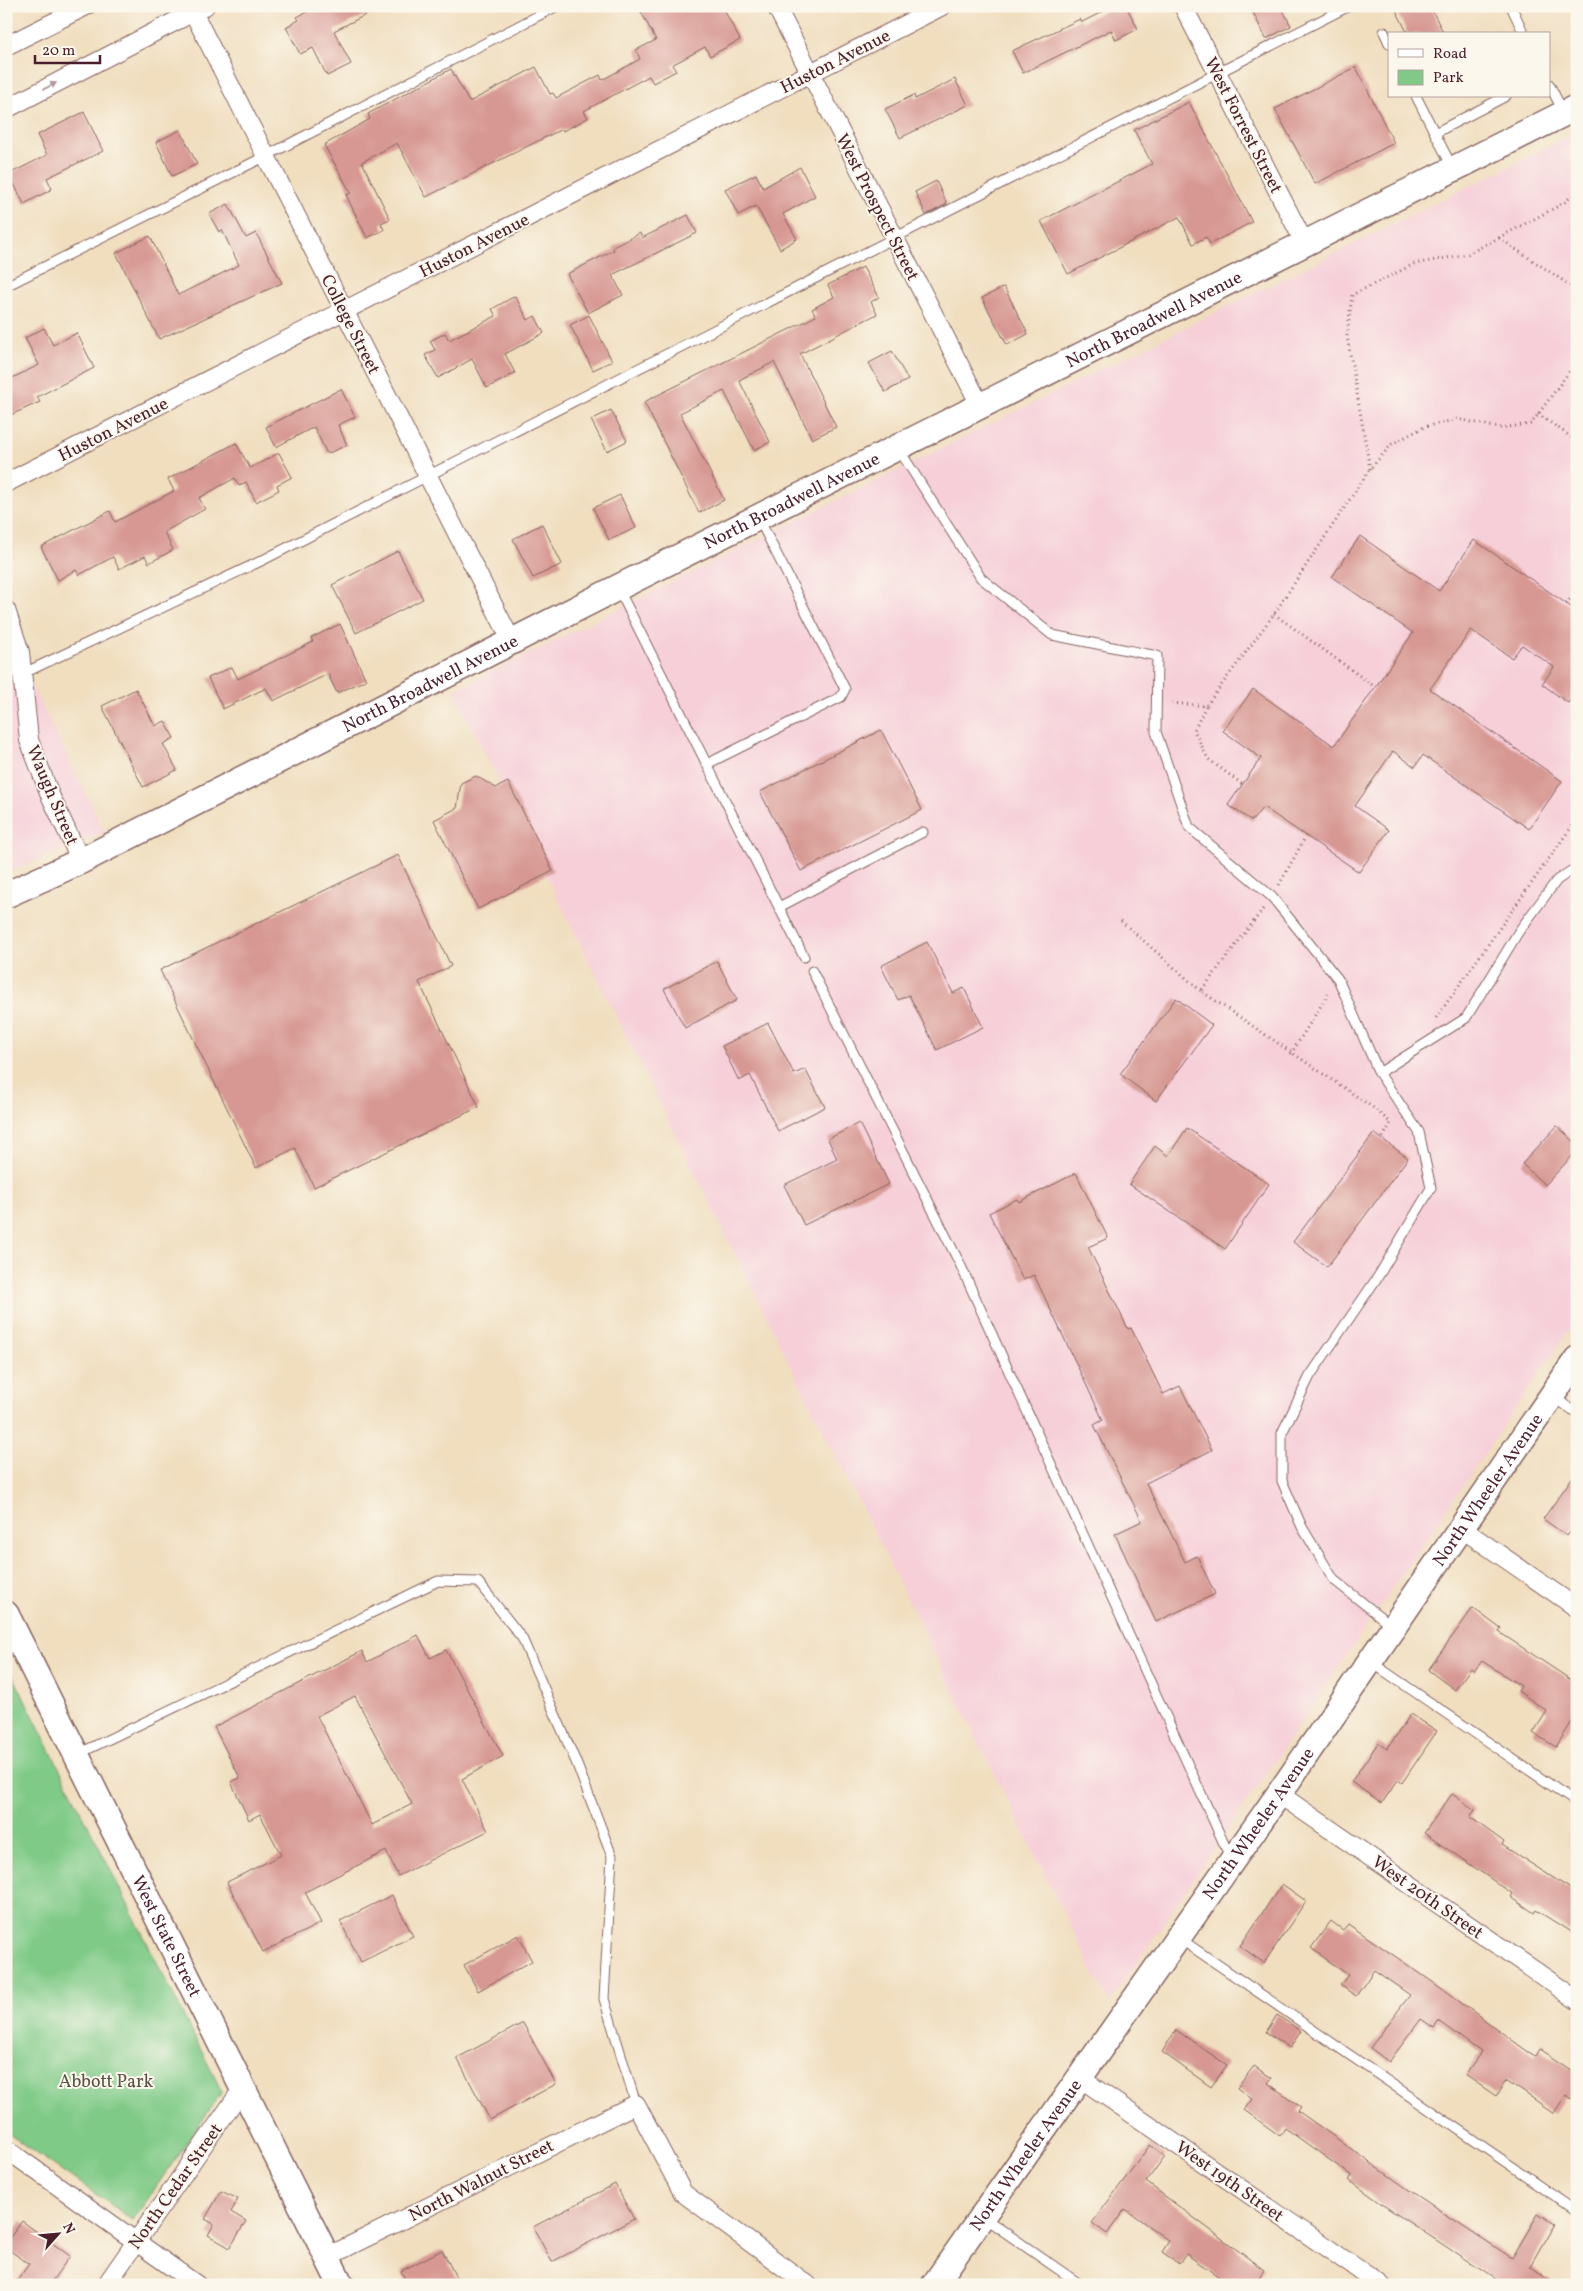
<svg xmlns="http://www.w3.org/2000/svg" width="1583" height="2291" font-family="Vollkorn,serif">
<style>
.built{fill:#f6cfd9}
.green{fill:#7fca87;stroke:#647459}
.building{fill:#d79792;fill-rule:evenodd}
.lines{fill:none;stroke-linecap:round;stroke-linejoin:round}
.lane-casing{stroke:#84625f;stroke-width:11}
.street-casing{stroke:#84625f;stroke-width:20}
.secondary-casing{stroke:#84625f;stroke-width:28}
.path{stroke:#84625f;stroke-width:3;stroke-dasharray:1 4;stroke-linecap:butt}
.lane{stroke:#fff;stroke-width:9}
.street{stroke:#fff;stroke-width:18}
.secondary{stroke:#fff;stroke-width:25}
.oneway{fill:#ae9aa0}
.labels{text-anchor:middle;stroke-width:4;stroke-linejoin:round;paint-order:stroke}
.street-label{font-size:18px;fill:#4a1f2b;stroke:#fbf7ec}
.park-label{font-size:18px;fill:#5a5247;stroke:#fbf7ec}
</style>
<rect width="100%" height="100%" fill="#fbf7ec"/>
<filter id="ink" filterUnits="userSpaceOnUse"><feTurbulence type="fractalNoise" baseFrequency=".02" numOctaves="2"/><feDisplacementMap in="SourceGraphic" scale="10" xChannelSelector="R" yChannelSelector="G"/><feConvolveMatrix kernelMatrix="1 2 1 2 8 2 1 2 1" color-interpolation-filters="sRGB"/></filter>
<filter id="wash" filterUnits="userSpaceOnUse"><feTurbulence type="fractalNoise" baseFrequency=".0096" numOctaves="4" result="noise"/><feDisplacementMap in="SourceGraphic" scale="20" xChannelSelector="R" yChannelSelector="G"/><feGaussianBlur stdDeviation="1.12" result="paint"/><feColorMatrix in="noise" values="0 0 0 0 0 0 0 0 0 0 0 0 0 0 0 0 0 1.4 0 .05"/><feComposite in="paint" operator="in"/></filter>
<g filter="url(#wash)">
<rect width="100%" height="100%" fill="#f0debf"/>
<!-- built -->
<g class="built">
<polygon points="1577,133 1577,1318 1109,2003 454,691"/>
<polygon points="6,635 105,832 6,873"/>
</g>
<!-- green -->
<polygon class="green" points="6,1662 222,2092 133,2220 6,2132"/>
<g id="blocks">
<!-- building -->
<g class="building">
<polygon points="318,6 383,6 334,31 351,64 327,76 313,48 300,54 286,27 299,20 297,17"/>
<polygon points="638,6 722,6 740,40 710,56 705,47 672,65 676,71 653,83 649,76 584,111 588,118 563,131 562,129 426,197 397,143 362,162 390,219 381,223 384,230 367,238 346,195 351,193 324,145 370,119 368,114 451,69 469,102 536,67 550,94 553,93 556,98 600,75 602,80 640,59 636,50 656,40"/>
<polygon points="1114,6 1126,6 1138,29 1116,40 1111,30 1023,73 1012,51 1080,19 1082,22"/>
<polygon points="1250,6 1281,6 1291,26 1266,39"/>
<polygon points="1394,6 1430,6 1444,34 1408,34"/>
<polygon points="1356,67 1394,143 1315,184 1275,109"/>
<polygon points="955,79 968,105 900,138 885,109 914,95 915,99"/>
<polygon points="1189,102 1252,222 1210,244 1206,237 1193,244 1179,217 1068,274 1041,221 1152,164 1134,130"/>
<polygon points="84,112 103,151 47,178 52,189 24,204 9,174 47,155 37,135"/>
<polygon points="180,130 197,164 172,176 156,142"/>
<polygon points="800,167 815,196 783,214 797,239 780,249 756,206 738,215 725,189 756,174 763,188"/>
<polygon points="936,181 947,204 926,215 915,192"/>
<polygon points="228,204 246,238 256,233 282,283 159,339 116,253 150,236 178,295 239,265 222,230 219,232 209,214"/>
<polygon points="688,215 697,233 612,275 623,295 588,313 567,274 614,250 613,247 640,233 642,238"/>
<polygon points="863,267 879,297 871,302 877,314 800,354 836,427 812,439 774,362 739,380 770,442 754,450 724,391 680,413 724,500 699,513 644,402 816,316 812,309 834,297 828,285"/>
<polygon points="1004,287 1028,334 1007,345 982,298"/>
<polygon points="515,296 528,320 535,316 544,333 505,354 515,373 487,388 472,359 438,378 425,355 435,350 430,341 445,333 449,340 496,316 492,309"/>
<polygon points="589,315 612,361 593,370 570,325"/>
<polygon points="44,328 53,345 77,333 94,368 37,397 40,402 6,417 6,381 39,365 25,338"/>
<polygon points="892,351 908,380 885,392 869,363"/>
<polygon points="341,389 355,417 338,425 347,445 327,454 314,427 276,447 266,427"/>
<polygon points="611,410 627,441 607,451 591,420"/>
<polygon points="236,443 250,468 279,453 292,477 277,485 279,490 256,502 246,482 239,486 235,478 199,498 205,509 164,532 173,550 149,563 145,556 119,569 113,557 79,575 76,570 58,580 41,547 110,511 115,522 174,491 168,479"/>
<polygon points="620,495 636,528 609,540 593,508"/>
<polygon points="542,524 562,564 533,578 513,539"/>
<polygon points="1360,536 1439,591 1474,540 1577,611 1577,690 1568,703 1542,684 1554,667 1522,645 1512,658 1471,630 1430,689 1562,781 1529,829 1423,755 1415,767 1393,751 1355,806 1389,830 1359,872 1263,807 1252,821 1228,805 1261,758 1223,731 1253,689 1334,746 1413,633 1332,577"/>
<polygon points="398,551 423,599 356,633 332,585"/>
<polygon points="340,624 366,680 337,693 328,674 273,701 266,688 223,709 208,678 232,667 238,679 313,642 311,638"/>
<polygon points="136,689 155,726 165,721 174,738 163,744 177,770 143,787 102,706"/>
<polygon points="881,730 922,810 801,871 760,792"/>
<polygon points="476,776 496,788 508,782 553,871 478,909 434,820 457,808 461,783"/>
<polygon points="398,855 451,966 419,982 479,1107 314,1187 295,1148 256,1168 160,970"/>
<polygon points="927,942 953,993 964,988 983,1027 937,1050 909,995 898,1000 881,966"/>
<polygon points="717,961 737,1000 685,1028 664,989"/>
<polygon points="1176,998 1212,1025 1156,1101 1120,1074"/>
<polygon points="768,1023 794,1074 805,1069 825,1107 778,1131 750,1075 739,1081 722,1046"/>
<polygon points="859,1123 889,1184 804,1225 784,1185 837,1159 828,1139"/>
<polygon points="1557,1126 1577,1144 1577,1151 1545,1185 1522,1164"/>
<polygon points="1187,1128 1269,1184 1225,1249 1129,1184 1155,1146 1168,1156"/>
<polygon points="1374,1133 1408,1158 1327,1267 1293,1242"/>
<polygon points="1076,1173 1108,1238 1088,1247 1128,1329 1131,1328 1163,1394 1180,1386 1212,1450 1146,1483 1185,1562 1197,1556 1215,1594 1156,1622 1115,1534 1142,1521 1094,1425 1103,1420 1034,1275 1023,1280 989,1213 1017,1199 1019,1202"/>
<polygon points="1577,1471 1577,1523 1567,1536 1543,1519"/>
<polygon points="1473,1608 1501,1629 1499,1632 1577,1684 1577,1714 1556,1747 1533,1733 1547,1711 1518,1691 1521,1686 1482,1661 1474,1671 1471,1668 1455,1690 1428,1670"/>
<path d="M 418,1635 L 430,1658 L 446,1650 L 503,1756 L 462,1779 L 488,1831 L 398,1876 L 386,1851 L 305,1892 L 321,1923 L 263,1952 L 227,1882 L 281,1855 L 260,1814 L 249,1820 L 231,1782 L 240,1778 L 214,1727 L 362,1651 L 367,1662 ZM 355,1696 L 412,1804 L 372,1825 L 317,1716 Z"/>
<polygon points="1411,1714 1437,1731 1402,1783 1398,1780 1382,1803 1351,1782 1378,1743 1387,1749"/>
<polygon points="1452,1794 1475,1810 1470,1817 1504,1842 1502,1845 1577,1893 1577,1936 1536,1910 1534,1913 1511,1897 1513,1894 1424,1833"/>
<polygon points="1282,1884 1306,1901 1264,1963 1240,1946"/>
<polygon points="392,1895 413,1936 361,1962 340,1921"/>
<polygon points="1331,1921 1343,1930 1348,1924 1434,1983 1527,2051 1535,2056 1539,2049 1577,2074 1577,2102 1566,2095 1554,2113 1506,2080 1496,2096 1465,2075 1481,2052 1438,2021 1434,2028 1421,2019 1389,2062 1370,2048 1410,1995 1374,1970 1356,1996 1340,1985 1348,1975 1311,1948"/>
<polygon points="518,1935 532,1961 478,1991 464,1965"/>
<polygon points="1277,2015 1301,2031 1290,2048 1266,2032"/>
<polygon points="523,2023 556,2084 490,2120 457,2058"/>
<polygon points="1176,2030 1227,2065 1211,2087 1162,2052"/>
<polygon points="1254,2066 1272,2078 1268,2083 1301,2107 1298,2111 1409,2190 1512,2258 1538,2214 1554,2224 1530,2266 1557,2285 1504,2285 1389,2209 1349,2180 1352,2176 1285,2128 1280,2136 1244,2110 1252,2099 1237,2088"/>
<polygon points="1150,2145 1165,2156 1146,2182 1264,2270 1254,2285 1231,2285 1186,2254 1179,2264 1162,2252 1169,2241 1125,2209 1107,2234 1092,2223"/>
<polygon points="615,2184 634,2219 552,2262 533,2227"/>
<polygon points="221,2191 238,2199 231,2212 246,2221 230,2248 208,2235 214,2224 205,2219"/>
<polygon points="22,2221 70,2256 49,2285 14,2285 29,2264 6,2248 6,2243"/>
<polygon points="442,2250 460,2285 408,2285 401,2271"/>
</g>
</g>
</g>
<g filter="url(#ink)">
<use href="#blocks" fill-opacity="0" stroke="#84625f" stroke-width="1"/>
<g class="lines">
<!-- lane casing -->
<g class="lane-casing">
<g id="lane">
<polyline points="1511,6 1524,34"/>
<polyline points="1384,32 1389,43"/>
<polyline points="1549,84 1564,113"/>
<polyline points="1416,96 1453,169"/>
<polyline points="1435,133 1506,96"/>
<polyline points="6,286 266,156 557,6"/>
<polyline points="898,448 981,578 1052,635 1157,656 1156,732 1189,827 1272,897 1338,979 1379,1073 1419,1132 1431,1188 1379,1275 1310,1376 1282,1433 1282,1481 1302,1527 1334,1580 1392,1626"/>
<polyline points="618,588 804,957"/>
<polyline points="22,674 261,561 1349,6"/>
<polyline points="707,764 841,697 845,689 759,519"/>
<polyline points="779,907 923,832"/>
<polyline points="812,971 960,1264 1230,1857"/>
<polyline points="1379,1073 1466,1018 1519,931 1557,880 1577,867"/>
<polyline points="1552,1396 1577,1413"/>
<polyline points="1371,1662 1577,1803"/>
<polyline points="78,1754 438,1581 478,1582 522,1638 576,1762 612,1856 604,1999 636,2104"/>
<polyline points="1179,1938 1577,2211"/>
<polyline points="983,2217 1081,2285"/>
</g>
</g>
<!-- street casing -->
<g class="street-casing">
<g id="street">
<polyline points="190,6 512,642"/>
<polyline points="776,6 981,407"/>
<polyline points="1183,6 1305,244"/>
<polyline points="6,46 86,6"/>
<polyline points="6,109 205,6"/>
<polyline points="6,483 942,6"/>
<polyline points="6,610 20,652 29,740 50,795 81,861"/>
<polyline points="1461,1528 1577,1608"/>
<polyline points="1279,1794 1577,2000"/>
<polyline points="1080,2078 1381,2285"/>
<polyline points="6,2149 197,2285"/>
<polyline points="327,2257 636,2104 683,2193 808,2285"/>
<polyline points="106,2285 243,2088"/>
</g>
</g>
<!-- secondary casing -->
<g class="secondary-casing">
<g id="secondary">
<path id="s1" d="M 6,895 L 81,861 L 617,588 L 1577,107"/>
<path id="s2" d="M 6,1614 L 341,2285"/>
<path id="s3" d="M 934,2285 L 1279,1794 L 1577,1359"/>
</g>
</g>
<!-- path -->
<g class="path">
<polyline points="1499,238 1577,290"/>
<polyline points="1538,414 1577,441"/>
<polyline points="1370,469 1347,336 1352,295 1414,264 1468,254 1564,203 1577,191"/>
<polyline points="1566,604 1577,591"/>
<polyline points="1274,614 1375,687"/>
<polyline points="1172,703 1206,706 1274,614 1370,469 1392,444 1424,427 1458,419 1500,428 1531,424 1577,361"/>
<polyline points="1206,706 1194,730 1208,759 1242,784"/>
<polyline points="1279,885 1306,836"/>
<polyline points="1263,909 1201,991 1375,1109 1391,1123 1382,1139"/>
<polyline points="1121,921 1201,991"/>
<polyline points="1436,1018 1577,819"/>
<polyline points="1291,1054 1328,994"/>
</g>
<!-- lane -->
<use href="#lane" class="lane"/>
<!-- street -->
<use href="#street" class="street"/>
<!-- secondary -->
<use href="#secondary" class="secondary"/>
</g>
<!-- one-way arrows -->
<defs><path id="oneway-solid" d="M-6-.8H1V-3.2L6.5 0L1 3.2V.8H-6Z" transform="scale(1.25)"/></defs>
<use class="oneway" href="#oneway-solid" transform="translate(50 86) rotate(-27)"/>
</g>
<g class="labels">
<!-- street labels -->
<g class="street-label">
<text transform="translate(835 61) rotate(-27)" y="6">Huston Avenue</text>
<text transform="translate(1244 125) rotate(63)" y="6">West Forrest Street</text>
<text transform="translate(878 207) rotate(63)" y="6">West Prospect Street</text>
<text transform="translate(474 245) rotate(-27)" y="6">Huston Avenue</text>
<text dy="6" stroke="none"><textPath href="#s1" startOffset="1284">North Broadwell Avenue</textPath></text>
<text transform="translate(351 324) rotate(63)" y="6">College Street</text>
<text transform="translate(113 429) rotate(-27)" y="6">Huston Avenue</text>
<text dy="6" stroke="none"><textPath href="#s1" startOffset="879">North Broadwell Avenue</textPath></text>
<text dy="6" stroke="none"><textPath href="#s1" startOffset="474">North Broadwell Avenue</textPath></text>
<text transform="translate(53 795) rotate(67)" y="6">Waugh Street</text>
<text dy="6" stroke="none"><textPath href="#s3" startOffset="969">North Wheeler Avenue</textPath></text>
<text dy="6" stroke="none"><textPath href="#s3" startOffset="564">North Wheeler Avenue</textPath></text>
<text transform="translate(1428 1897) rotate(35)" y="6">West 20th Street</text>
<text dy="6" stroke="none"><textPath href="#s2" startOffset="360">West State Street</textPath></text>
<text dy="6" stroke="none"><textPath href="#s3" startOffset="159">North Wheeler Avenue</textPath></text>
<text transform="translate(481 2180) rotate(-27)" y="6">North Walnut Street</text>
<text transform="translate(1230 2181) rotate(35)" y="6">West 19th Street</text>
<text transform="translate(175 2186) rotate(-55)" y="6">North Cedar Street</text>
</g>
<!-- park labels -->
<g class="park-label">
<text x="106" y="2087">Abbott Park</text>
</g>
</g>
<!-- margin -->
<rect width="1583" height="2291" fill="none" stroke="#fbf7ec" stroke-width="25"/>
<!-- legend -->
<rect x="1388" y="32" width="162" height="65" fill="#fbf7ec" stroke="#b4a19f"/>
<rect x="1398" y="49" width="25" height="8" fill="#ffffff" stroke="#b4a19f"/>
<text x="1433" y="58" font-size="15" fill="#4a1f2b">Road</text>
<rect x="1398" y="70" width="25" height="15" fill="#7fca87" stroke="#b4a19f"/>
<text x="1433" y="82" font-size="15" fill="#4a1f2b">Park</text>
<!-- north arrow -->
<g transform="translate(58 2234) rotate(63)" stroke="#fbf7ec" stroke-width="4" paint-order="stroke">
<path d="M0-4L9 19L0 12L-9 19Z" fill="#4a1f2b"/>
<text y="-8" font-size="14" font-weight="bold" text-anchor="middle" fill="#4a1f2b">N</text>
</g>
<!-- scale -->
<path d="M35 55v8h65v-8" fill="none" stroke="#4a1f2b" stroke-width="2.5"/>
<text x="42" y="55" font-size="15" fill="#4a1f2b" stroke="#fbf7ec" stroke-width="4" paint-order="stroke">20 m</text>
</svg>
